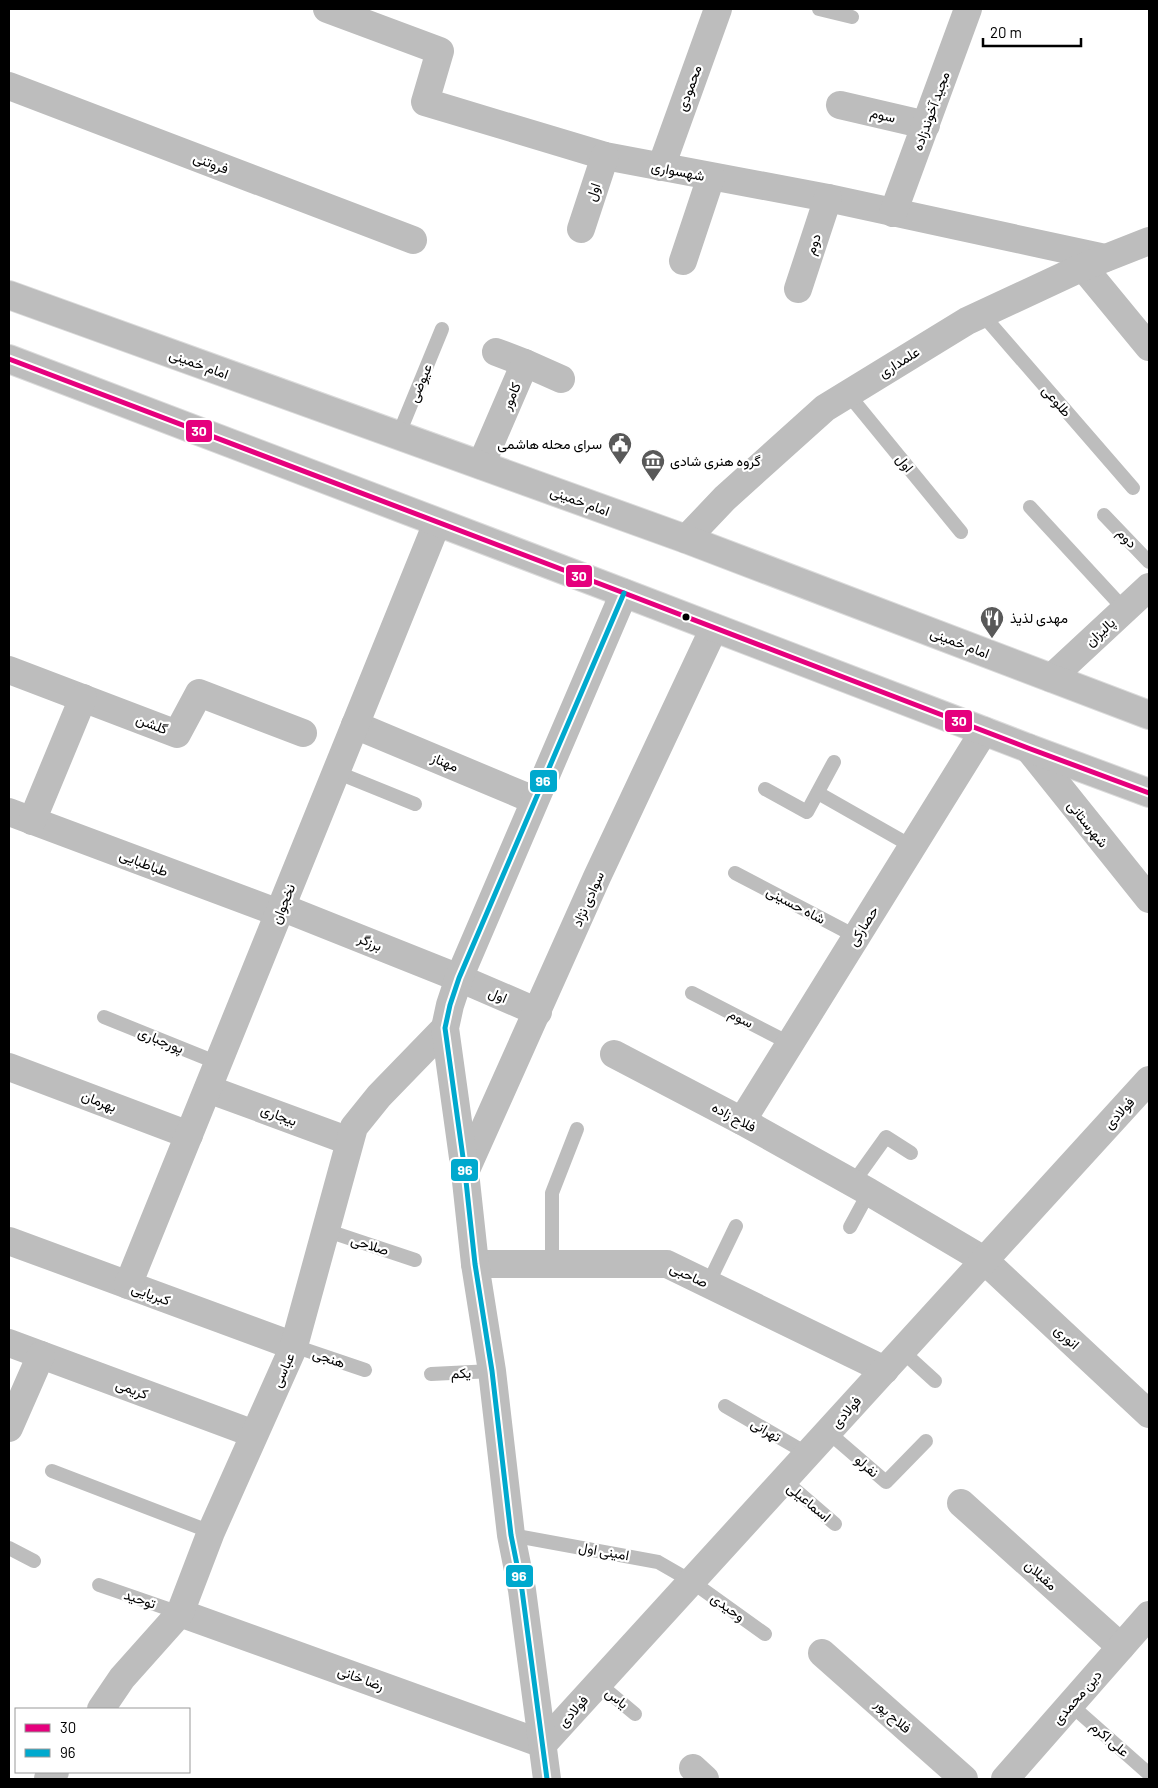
<svg xmlns="http://www.w3.org/2000/svg" width="1158" height="1788" font-family="Barlow,Vazirmatn,sans-serif">
<style>
.lines{fill:none;stroke-linecap:round;stroke-linejoin:round}
.primary-casing{stroke:#dbdbdb;stroke-width:30}
.service{stroke:#bdbdbd;stroke-width:14}
.minor{stroke:#bdbdbd;stroke-width:28}
.tertiary{stroke:#bdbdbd;stroke-width:28}
.primary{stroke:#bdbdbd;stroke-width:28}
.bus-1-casing{stroke:#fff;stroke-width:9}
.bus-2-casing{stroke:#fff;stroke-width:9}
.bus-1{stroke:#e5007d;stroke-width:5}
.bus-2{stroke:#00a9ce;stroke-width:5}
.bus-dot{fill:#000;stroke:#fff;stroke-width:2}
.labels{text-anchor:middle;stroke-width:4.5;stroke-linejoin:round;paint-order:stroke}
.street-label{font-size:14px;fill:#000;stroke:#fff}
.poi-label{font-size:14px;fill:#000;stroke:#fff;text-anchor:start}
.line-badge{stroke:#fff;stroke-width:2}
.badge-label{font-size:14px;text-anchor:middle;font-weight:bold;fill:#fff}
</style>
<rect width="100%" height="100%" fill="#fff"/>
<g class="lines">
<!-- primary casing -->
<g class="primary-casing">
<g id="primary">
<polyline points="9,295 686,539 1149,715"/>
<polyline points="9,359 624,593 1028,748 1149,793"/>
</g>
</g>
<!-- service -->
<g class="service">
<polyline points="819,9 852,17"/>
<polyline points="982,314 1133,488"/>
<polyline points="848,394 961,532"/>
<polyline points="398,436 442,329"/>
<polyline points="1030,507 1125,610"/>
<polyline points="1104,515 1149,562"/>
<polyline points="336,772 415,804"/>
<polyline points="765,789 807,812 834,762"/>
<polyline points="818,793 913,847"/>
<polyline points="735,873 857,937"/>
<polyline points="692,993 791,1044"/>
<polyline points="104,1017 218,1063"/>
<polyline points="853,1183 886,1137 911,1153"/>
<polyline points="850,1227 869,1192"/>
<polyline points="325,1230 415,1260"/>
<polyline points="552,1265 552,1193 577,1129"/>
<polyline points="708,1284 736,1226"/>
<polyline points="294,1346 365,1370"/>
<polyline points="902,1351 935,1381"/>
<polyline points="431,1374 492,1371"/>
<polyline points="725,1406 808,1454"/>
<polyline points="828,1432 886,1482 926,1441"/>
<polyline points="52,1471 211,1532"/>
<polyline points="784,1480 835,1524"/>
<polyline points="511,1535 658,1562 691,1581 765,1634"/>
<polyline points="9,1548 34,1561"/>
<polyline points="99,1585 180,1613"/>
<polyline points="598,1683 635,1714"/>
<polyline points="1071,1705 1149,1774"/>
</g>
<!-- minor -->
<g class="minor">
<polyline points="327,9 440,51 425,102 605,156 828,198 1105,258"/>
<polyline points="9,86 413,240"/>
<polyline points="840,105 926,125"/>
<polyline points="661,167 718,9"/>
<polyline points="893,213 968,9"/>
<polyline points="581,229 605,156"/>
<polyline points="683,261 711,177"/>
<polyline points="1083,267 1149,347"/>
<polyline points="798,289 828,198"/>
<polyline points="496,352 525,363"/>
<polyline points="481,465 525,363 561,379"/>
<polyline points="686,539 725,498 825,408 967,321 1083,267 1149,241"/>
<polyline points="9,670 177,734 199,693 303,733"/>
<polyline points="1051,678 1149,587"/>
<polyline points="355,725 534,800"/>
<polyline points="1028,748 1149,899"/>
<polyline points="9,812 279,913"/>
<polyline points="32,821 83,698"/>
<polyline points="281,907 459,978 538,1012"/>
<polyline points="614,1054 742,1121 869,1192 984,1260 1149,1414"/>
<polyline points="9,1067 189,1135"/>
<polyline points="208,1089 349,1141"/>
<polyline points="742,1121 984,731"/>
<polyline points="465,1172 597,877 714,628"/>
<polyline points="9,1241 294,1346"/>
<polyline points="475,1264 667,1264 885,1370"/>
<polyline points="128,1285 437,523"/>
<polyline points="9,1343 254,1434"/>
<polyline points="9,1428 41,1355"/>
<polyline points="961,1503 1121,1647"/>
<polyline points="180,1613 543,1744 1149,1080"/>
<polyline points="822,1653 964,1779"/>
<polyline points="101,1709 122,1678 180,1613 211,1532 294,1346 354,1127 379,1096 445,1028"/>
<polyline points="693,1768 705,1779"/>
<polyline points="48,1779 55,1772"/>
<polyline points="547,1779 522,1590 511,1535 492,1371 475,1264 465,1172 445,1028 450,1005 459,978 624,593"/>
</g>
<!-- tertiary -->
<polyline class="tertiary" points="1005,1779 1149,1615"/>
<!-- primary -->
<use href="#primary" class="primary"/>
<!-- bus-1 casing -->
<g class="bus-1-casing">
<polyline id="bus-1" points="9,359 624,593 1028,748 1149,793"/>
</g>
<!-- bus-2 casing -->
<g class="bus-2-casing">
<polyline id="bus-2" points="547,1779 522,1590 511,1535 492,1371 475,1264 465,1172 445,1028 450,1005 459,978 624,593"/>
</g>
<!-- bus-1 -->
<use href="#bus-1" class="bus-1"/>
<!-- bus-2 -->
<use href="#bus-2" class="bus-2"/>
</g>
<!-- icons -->
<defs>
<g id="civic-pin" transform="scale(1.25)"><path d="M0 17L-7.5 6A9.5 9.5 0 1 1 7.5 6Z" fill="#595959" stroke="#fff"/><path d="M-.6-6.5H3V-4.5H.6V-3L4-1V1h2V6H-6V1h2V-1L-.6-3ZM-1.2 2.5V6h2.4V2.5Z" fill="#fff"/></g>
<g id="museum-pin" transform="scale(1.25)"><path d="M0 17L-7.5 6A9.5 9.5 0 1 1 7.5 6Z" fill="#595959" stroke="#fff"/><path d="M0-6L6-3V-2H-6V-3ZM-5-1h2V3h-2ZM-1-1h2V3h-2ZM3-1h2V3H3ZM-6 4H6V6H-6Z" fill="#fff"/></g>
<g id="restaurant-pin" transform="scale(1.25)"><path d="M0 17L-7.5 6A9.5 9.5 0 1 1 7.5 6Z" fill="#595959" stroke="#fff"/><path d="M-5-6h1v4h1v-4h1v4h1v-4h1v5L-1.5 .5V6h-2V.5L-5-1ZM5-6V6H3V1.5H1.5Q1.5-4 5-6Z" fill="#fff"/></g>
</defs>
<g fill-rule="evenodd">
<use href="#civic-pin" x="620" y="444"/>
<use href="#museum-pin" x="653" y="461"/>
<use href="#restaurant-pin" x="992" y="618"/>
</g>
<!-- markers -->
<circle class="bus-dot" cx="686" cy="617" r="4.5"/>
<g class="labels">
<!-- street labels -->
<g class="street-label">
<text transform="translate(689 88) rotate(-70)" y="5">محمودی</text>
<text transform="translate(931 111) rotate(-70)" y="5">مجید آخوندزاده</text>
<text transform="translate(883 115) rotate(13)" y="5">سوم</text>
<text transform="translate(211 163) rotate(21)" y="5">فروتنی</text>
<text transform="translate(678 171) rotate(11)" y="5">شهسواری</text>
<text transform="translate(593 192) rotate(-72)" y="5">اول</text>
<text transform="translate(813 244) rotate(-71)" y="5">دوم</text>
<text transform="translate(899 362) rotate(-32)" y="5">علمداری</text>
<text transform="translate(199 364) rotate(20)" y="5">امام خمینی</text>
<text transform="translate(420 383) rotate(-68)" y="5">عیوضی</text>
<text transform="translate(511 396) rotate(-67)" y="5">کامور</text>
<text transform="translate(1057 401) rotate(49)" y="5">طلوعی</text>
<text transform="translate(905 463) rotate(51)" y="5">اول</text>
<text transform="translate(580 501) rotate(20)" y="5">امام خمینی</text>
<text transform="translate(1127 538) rotate(46)" y="5">دوم</text>
<text transform="translate(1100 632) rotate(-43)" y="5">پالیزان</text>
<text transform="translate(960 643) rotate(21)" y="5">امام خمینی</text>
<text transform="translate(152 724) rotate(21)" y="5">گلشن</text>
<text transform="translate(445 762) rotate(23)" y="5">مهناز</text>
<text transform="translate(1088 824) rotate(51)" y="5">شهرستانی</text>
<text transform="translate(144 863) rotate(21)" y="5">طباطبایی</text>
<text transform="translate(588 899) rotate(-66)" y="5">سوادی نژاد</text>
<text transform="translate(283 904) rotate(-68)" y="5">نخجوان</text>
<text transform="translate(796 905) rotate(28)" y="5">شاه حسینی</text>
<text transform="translate(863 926) rotate(-58)" y="5">حصارکی</text>
<text transform="translate(370 942) rotate(22)" y="5">برزگر</text>
<text transform="translate(498 995) rotate(23)" y="5">اول</text>
<text transform="translate(741 1018) rotate(27)" y="5">سوم</text>
<text transform="translate(161 1040) rotate(22)" y="5">پورجباری</text>
<text transform="translate(99 1101) rotate(21)" y="5">بهرمان</text>
<text transform="translate(1119 1113) rotate(-47)" y="5">فولادی</text>
<text transform="translate(279 1115) rotate(20)" y="5">بیجاری</text>
<text transform="translate(734 1117) rotate(28)" y="5">فلاح زاده</text>
<text transform="translate(370 1245) rotate(18)" y="5">صلاحی</text>
<text transform="translate(689 1275) rotate(25)" y="5">صاحبی</text>
<text transform="translate(151 1294) rotate(20)" y="5">کبریایی</text>
<text transform="translate(1067 1337) rotate(43)" y="5">انوری</text>
<text transform="translate(329 1358) rotate(19)" y="5">هنجی</text>
<text transform="translate(283 1370) rotate(-66)" y="5">عباسی</text>
<text transform="translate(461 1373) rotate(-3)" y="5">یکم</text>
<text transform="translate(132 1389) rotate(20)" y="5">کریمی</text>
<text transform="translate(846 1412) rotate(-48)" y="5">فولادی</text>
<text transform="translate(766 1430) rotate(30)" y="5">تهرانی</text>
<text transform="translate(867 1466) rotate(41)" y="5">نفرلو</text>
<text transform="translate(809 1502) rotate(40)" y="5">اسماعیلی</text>
<text transform="translate(604 1551) rotate(10)" y="5">امینی اول</text>
<text transform="translate(1041 1575) rotate(42)" y="5">مقبلان</text>
<text transform="translate(140 1599) rotate(19)" y="5">توحید</text>
<text transform="translate(728 1607) rotate(36)" y="5">وحیدی</text>
<text transform="translate(361 1678) rotate(20)" y="5">رضا خانی</text>
<text transform="translate(1077 1697) rotate(-49)" y="5">دین محمدی</text>
<text transform="translate(617 1698) rotate(39)" y="5">یاس</text>
<text transform="translate(573 1711) rotate(-48)" y="5">فولادی</text>
<text transform="translate(893 1716) rotate(42)" y="5">فلاح پور</text>
<text transform="translate(1110 1739) rotate(41)" y="5">علی اکرم</text>
</g>
<!-- poi labels -->
<g class="poi-label">
<text x="602" y="449" text-anchor="end">سرای محله هاشمی</text>
<text x="670" y="466">گروه هنری شادی</text>
<text x="1010" y="623">مهدی لذیذ</text>
</g>
</g>
<g class="line-badge">
<rect x="185" y="419" width="28" height="24" rx="5" fill="#e5007d"/>
<rect x="565" y="564" width="28" height="24" rx="5" fill="#e5007d"/>
<rect x="944" y="709" width="29" height="24" rx="5" fill="#e5007d"/>
<rect x="529" y="769" width="29" height="24" rx="5" fill="#00a9ce"/>
<rect x="450" y="1158" width="29" height="24" rx="5" fill="#00a9ce"/>
<rect x="505" y="1564" width="29" height="24" rx="5" fill="#00a9ce"/>
</g>
<g class="badge-label">
<text x="199" y="436">30</text>
<text x="579" y="581">30</text>
<text x="959" y="726">30</text>
<text x="543" y="786">96</text>
<text x="465" y="1175">96</text>
<text x="519" y="1581">96</text>
</g>
<!-- border -->
<rect width="1158" height="1788" fill="none" stroke="#000000" stroke-width="20"/>
<!-- legend -->
<rect x="15" y="1708" width="175" height="65" fill="#ffffff" stroke="#999999"/>
<rect x="25" y="1724" width="25" height="8" fill="#e5007d" stroke="#999999"/>
<text x="60" y="1733" font-size="15" fill="#000000">30</text>
<rect x="25" y="1749" width="25" height="8" fill="#00a9ce" stroke="#999999"/>
<text x="60" y="1758" font-size="15" fill="#000000">96</text>
<!-- scale -->
<path d="M983 38v8h98v-8" fill="none" stroke="#000000" stroke-width="2.5"/>
<text x="990" y="38" font-size="15" fill="#000000" stroke="#ffffff" stroke-width="4" paint-order="stroke">20 m</text>
</svg>
